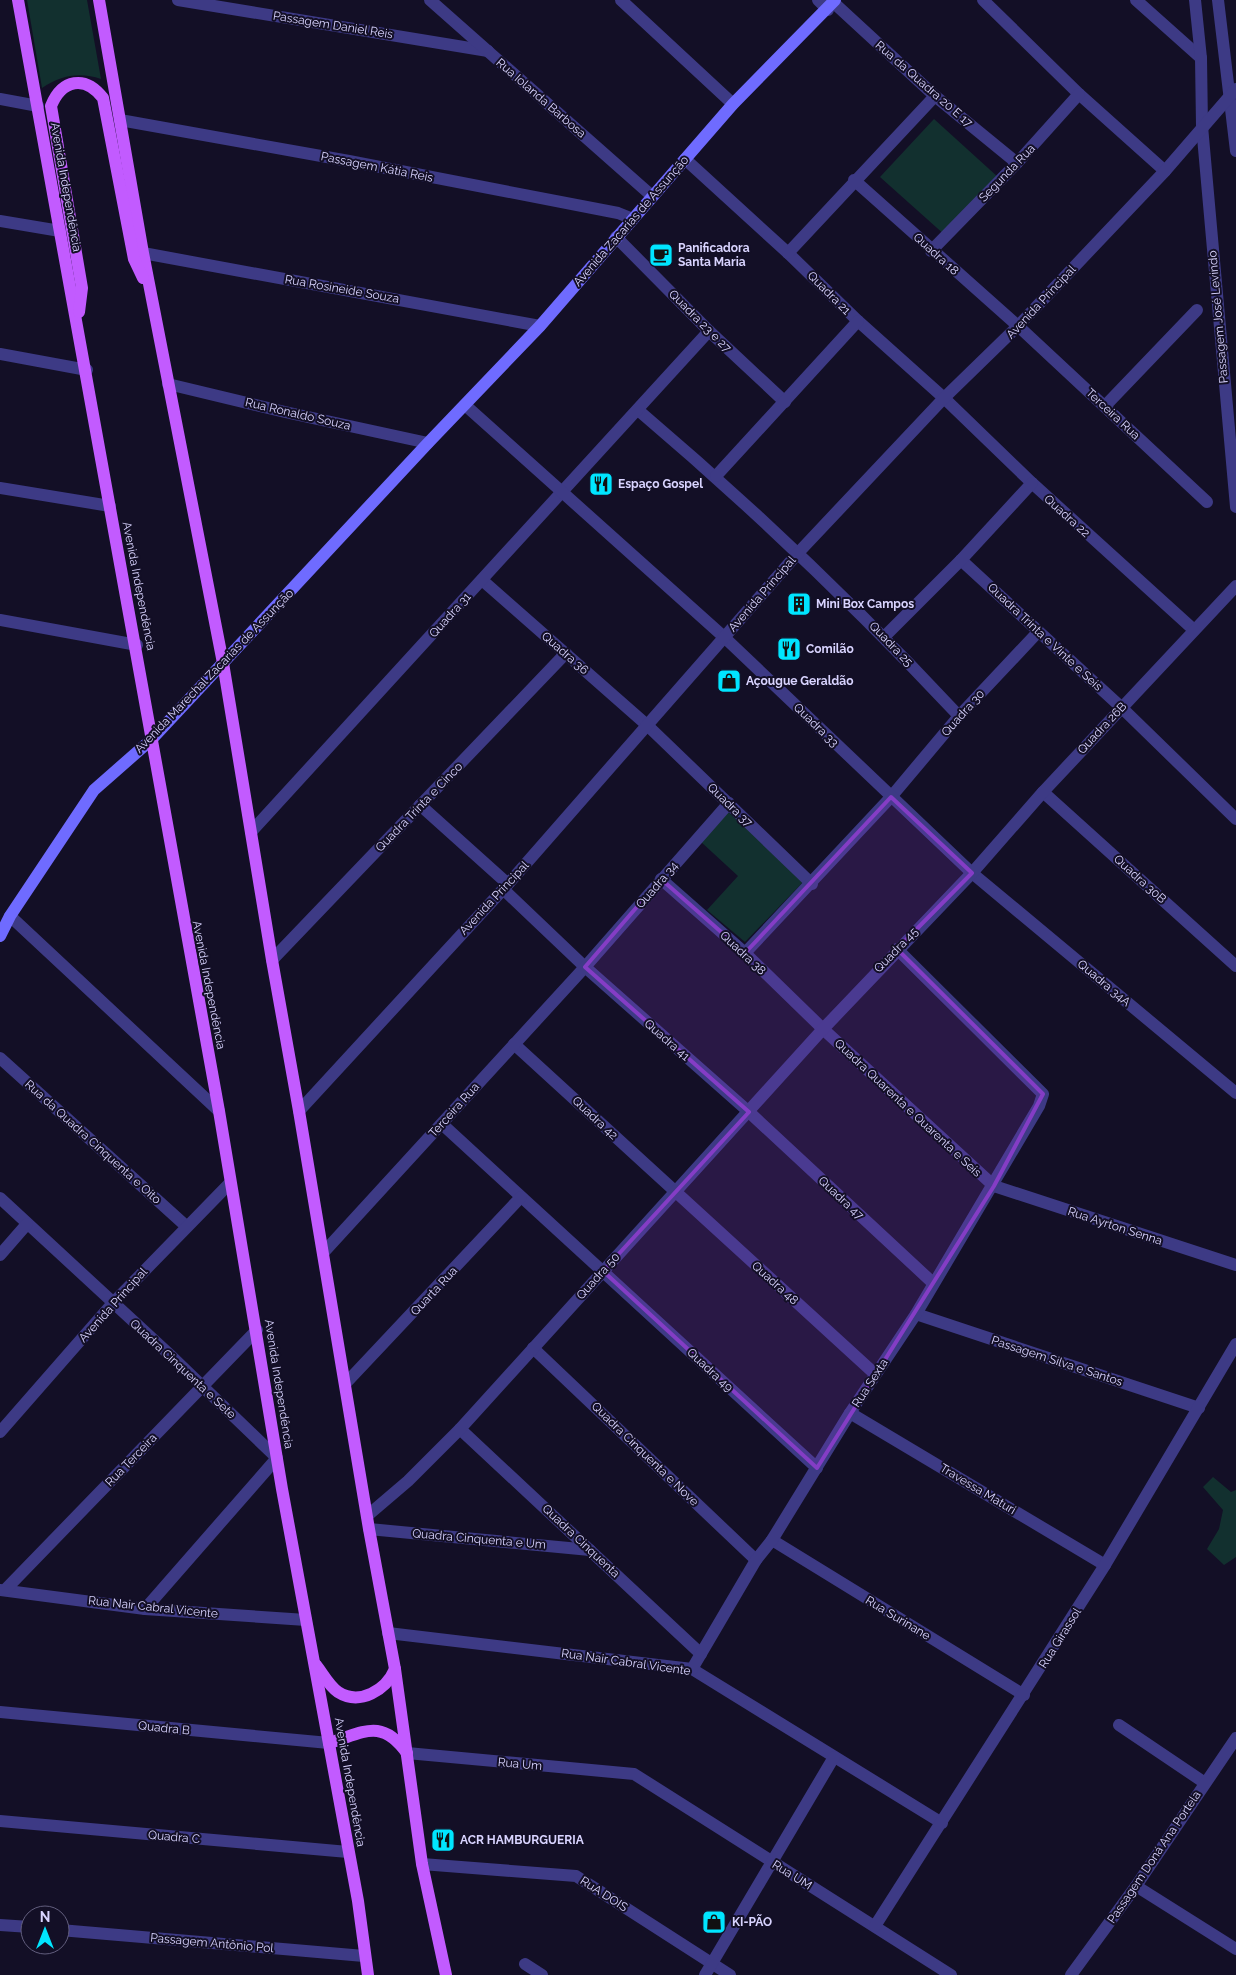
<svg xmlns="http://www.w3.org/2000/svg" width="1236" height="1975" font-family="Raleway,sans-serif">
<style>
.green{fill:#12302f}
.lines{fill:none;stroke-linecap:round;stroke-linejoin:round}
.minor{stroke:#3d3a85;stroke-width:12}
.tertiary{stroke:#3d3a85;stroke-width:12}
.secondary{stroke:#6f6bff;stroke-width:12}
.primary{stroke:#c25bff;stroke-width:12}
.marked{fill:#843dc5;fill-opacity:0.2;stroke:#843dc5;stroke-width:4;stroke-linejoin:round}
.labels{text-anchor:middle;stroke-width:4;stroke-linejoin:round;paint-order:stroke}
.street-label{font-size:12px;fill:#d9d4ff;stroke:#130f26}
.poi-label{font-size:12px;font-weight:bold;fill:#d9d4ff;stroke:#130f26;text-anchor:start}
</style>
<rect width="100%" height="100%" fill="#130f26"/>
<!-- green -->
<g class="green">
<path d="M 27,0 L 87,0 L 101,79 C 80,72 61,75 42,88 Z"/>
<polygon points="934,119 999,178 946,236 880,177"/>
<polygon points="727,811 805,880 745,942 707,910 738,876 700,841"/>
<polygon points="1213,1477 1231,1492 1236,1490 1236,1557 1224,1565 1207,1549 1219,1529 1223,1510 1203,1487"/>
</g>
<g class="lines">
<!-- minor -->
<g class="minor">
<polyline points="178,0 488,51"/>
<polyline points="430,0 652,196"/>
<polyline points="621,0 733,104"/>
<polyline points="818,0 828,10"/>
<polyline points="983,0 1079,94 1165,171"/>
<polyline points="1136,0 1201,58"/>
<polyline points="1195,0 1201,58 1202,126 1236,507"/>
<polyline points="1218,0 1236,151"/>
<polyline points="833,2 935,96 1017,163"/>
<polyline points="0,99 38,106"/>
<polyline points="120,120 349,161 618,213 633,219"/>
<polyline points="685,159 788,253 858,321 944,398 1032,483 1194,630"/>
<polyline points="854,180 1018,326 1207,502"/>
<polyline points="0,221 60,231"/>
<polyline points="616,237 709,331 785,402"/>
<polyline points="931,251 1017,163 1079,94"/>
<polyline points="143,253 540,326"/>
<polyline points="788,253 935,96"/>
<polyline points="0,354 87,370"/>
<polyline points="168,384 285,412 428,443"/>
<polyline points="1105,406 1197,310"/>
<path d="M 638,410 C 751,506 858,608 959,716"/>
<polyline points="716,476 858,321"/>
<polyline points="0,488 110,506"/>
<polyline points="961,560 1122,708 1236,819"/>
<polyline points="482,580 648,726 812,884"/>
<polyline points="0,620 137,645"/>
<polyline points="885,636 961,560 1032,483"/>
<polyline points="1043,792 1236,966"/>
<polyline points="420,805 508,884"/>
<polyline points="251,832 709,331"/>
<polyline points="972,873 1236,1093"/>
<polyline points="661,879 745,953 823,1029 994,1186 1236,1265"/>
<polyline points="503,889 585,967 749,1112 933,1283"/>
<polyline points="10,916 219,1111"/>
<polyline points="745,953 891,797 959,716 1038,632"/>
<polyline points="272,960 566,653"/>
<polyline points="514,1044 875,1374"/>
<polyline points="0,1058 186,1226"/>
<polyline points="442,1124 817,1468"/>
<polyline points="0,1198 170,1355 277,1458 145,1609"/>
<polyline points="323,1253 585,967 729,803"/>
<polyline points="0,1255 27,1224"/>
<polyline points="916,1314 1199,1408"/>
<polyline points="533,1348 756,1560"/>
<polyline points="345,1384 521,1197"/>
<polyline points="850,1413 1105,1565"/>
<polyline points="460,1429 701,1654"/>
<polyline points="0,1432 113,1303 230,1183"/>
<polyline points="369,1529 590,1550"/>
<polyline points="772,1540 1024,1695"/>
<polyline points="0,1590 145,1609 306,1620"/>
<polyline points="5,1590 257,1330"/>
<polyline points="388,1633 692,1669 942,1823"/>
<polyline points="692,1669 756,1560 772,1540 850,1413 916,1314 1039,1106 1043,1094 897,949"/>
<polyline points="0,1712 329,1743"/>
<polyline points="1119,1725 1205,1783"/>
<polyline points="407,1753 634,1774 951,1975"/>
<polyline points="0,1821 348,1852"/>
<polyline points="422,1864 576,1876 730,1975"/>
<polyline points="1136,1886 1236,1949"/>
<polyline points="0,1925 30,1927"/>
<polyline points="875,1926 1105,1565 1236,1344"/>
<polyline points="60,1930 364,1956"/>
<polyline points="525,1964 542,1975"/>
<polyline points="705,1975 834,1757"/>
<polyline points="1071,1975 1136,1886 1236,1738"/>
</g>
<!-- tertiary -->
<g class="tertiary">
<polyline points="465,405 724,637 972,873"/>
<polyline points="299,1111 508,884 798,553 944,398 1018,326 1165,171 1236,89"/>
<polyline points="367,1516 408,1481 460,1429 823,1029 972,873 1043,792 1236,586"/>
</g>
<!-- secondary -->
<polyline class="secondary" points="0,936 10,916 94,790 152,739 428,443 540,326 733,104 835,0"/>
<!-- primary -->
<g class="primary">
<polyline points="18,0 219,1111 282,1489 358,1901 368,1975"/>
<polyline points="99,0 143,253 223,663 272,960 299,1111 369,1529 395,1669 422,1864 446,1975"/>
<path d="M 79,312 L 82,288 L 51,106 C 62,79 85,75 103,98 L 134,259 L 143,278"/>
<path d="M 316,1665 C 323,1674 329,1686 338,1692 C 360,1706 386,1690 395,1669"/>
<path d="M 329,1743 C 363,1733 381,1717 407,1753"/>
</g>
</g>
<!-- marked area -->
<path class="marked" d="M 891,797 L 972,873 L 897,949 L 1043,1094 L 994,1186 L 817,1468 L 603,1271 L 749,1112 L 585,967 L 661,879 L 745,953 Z"/>
<!-- icons -->
<defs>
<g id="cafe-square" transform="scale(1.25)"><rect x="-9" y="-9" width="18" height="18" rx="4" fill="#00e5ff" stroke="#130f26"/><path d="M-5.5-4.5H6V0H3Q3 3.5 0 3.5H-2.5Q-5.5 3.5-5.5 0ZM3-3.2v2h1.7v-2ZM-6 4.5H4V6H-6Z" fill="#111"/></g>
<g id="restaurant-square" transform="scale(1.25)"><rect x="-9" y="-9" width="18" height="18" rx="4" fill="#00e5ff" stroke="#130f26"/><path d="M-5-6h1v4h1v-4h1v4h1v-4h1v5L-1.5 .5V6h-2V.5L-5-1ZM5-6V6H3V1.5H1.5Q1.5-4 5-6Z" fill="#111"/></g>
<g id="building-square" transform="scale(1.25)"><rect x="-9" y="-9" width="18" height="18" rx="4" fill="#00e5ff" stroke="#130f26"/><path d="M-4-6H4V6H1V3H-1V6H-4ZM-2.5-4.3h1.7v1.8h-1.7ZM.8-4.3h1.7v1.8H.8ZM-2.5-1h1.7V.8h-1.7ZM.8-1h1.7V.8H.8Z" fill="#111"/></g>
<g id="shop-square" transform="scale(1.25)"><rect x="-9" y="-9" width="18" height="18" rx="4" fill="#00e5ff" stroke="#130f26"/><path d="M-5-2.5h2.3a2.7 3.5 0 0 1 5.4 0H5L5.5 6h-11ZM-1.5-2.5h3a1.5 2.3 0 0 0-3 0Z" fill="#111"/></g>
</defs>
<g fill-rule="evenodd">
<use href="#cafe-square" x="661" y="255"/>
<use href="#restaurant-square" x="601" y="484"/>
<use href="#building-square" x="799" y="604"/>
<use href="#restaurant-square" x="789" y="649"/>
<use href="#shop-square" x="729" y="681"/>
<use href="#restaurant-square" x="443" y="1840"/>
<use href="#shop-square" x="714" y="1922"/>
</g>
<g class="labels">
<!-- street labels -->
<g class="street-label">
<text transform="translate(333 25) rotate(9)" y="4">Passagem Daniel Reis</text>
<text transform="translate(924 84) rotate(41)" y="4">Rua da Quadra 20 E 17</text>
<text transform="translate(541 98) rotate(41)" y="4">Rua Iolanda Barbosa</text>
<text transform="translate(377 167) rotate(11)" y="4">Passagem Kátia Reis</text>
<text transform="translate(1007 173) rotate(-46)" y="4">Segunda Rua</text>
<text transform="translate(66 187) rotate(80)" y="4">Avenida Independência</text>
<text transform="translate(631 221) rotate(-49)" y="4">Avenida Zacarias de Assunção</text>
<text transform="translate(936 254) rotate(42)" y="4">Quadra 18</text>
<text transform="translate(342 289) rotate(10)" y="4">Rua Rosineide Souza</text>
<text transform="translate(829 293) rotate(45)" y="4">Quadra 21</text>
<text transform="translate(1041 302) rotate(-47)" y="4">Avenida Principal</text>
<text transform="translate(1218 317) rotate(-95)" y="4">Passagem José Levindo</text>
<text transform="translate(700 321) rotate(45)" y="4">Quadra 23 e 27</text>
<text transform="translate(298 414) rotate(13)" y="4">Rua Ronaldo Souza</text>
<text transform="translate(1113 414) rotate(43)" y="4">Terceira Rua</text>
<text transform="translate(1067 516) rotate(42)" y="4">Quadra 22</text>
<text transform="translate(139 586) rotate(79)" y="4">Avenida Independência</text>
<text transform="translate(762 594) rotate(-49)" y="4">Avenida Principal</text>
<text transform="translate(450 615) rotate(-48)" y="4">Quadra 31</text>
<text transform="translate(1045 637) rotate(43)" y="4">Quadra Trinta e Vinte e Seis</text>
<text transform="translate(891 644) rotate(46)" y="4">Quadra 25</text>
<text transform="translate(565 653) rotate(41)" y="4">Quadra 36</text>
<text transform="translate(214 671) rotate(-46)" y="4">Avenida Marechal Zacarias de Assunção</text>
<text transform="translate(963 713) rotate(-48)" y="4">Quadra 30</text>
<text transform="translate(816 725) rotate(44)" y="4">Quadra 33</text>
<text transform="translate(1102 728) rotate(-47)" y="4">Quadra 26B</text>
<text transform="translate(730 805) rotate(44)" y="4">Quadra 37</text>
<text transform="translate(419 807) rotate(-46)" y="4">Quadra Trinta e Cinco</text>
<text transform="translate(1140 879) rotate(42)" y="4">Quadra 30B</text>
<text transform="translate(657 885) rotate(-49)" y="4">Quadra 34</text>
<text transform="translate(494 898) rotate(-47)" y="4">Avenida Principal</text>
<text transform="translate(896 950) rotate(-46)" y="4">Quadra 45</text>
<text transform="translate(743 953) rotate(43)" y="4">Quadra 38</text>
<text transform="translate(1104 983) rotate(40)" y="4">Quadra 34A</text>
<text transform="translate(209 985) rotate(79)" y="4">Avenida Independência</text>
<text transform="translate(667 1040) rotate(41)" y="4">Quadra 41</text>
<text transform="translate(908 1108) rotate(43)" y="4">Quadra Quarenta e Quarenta e Seis</text>
<text transform="translate(454 1110) rotate(-48)" y="4">Terceira Rua</text>
<text transform="translate(595 1118) rotate(43)" y="4">Quadra 42</text>
<text transform="translate(93 1142) rotate(42)" y="4">Rua da Quadra Cinquenta e Oito</text>
<text transform="translate(841 1198) rotate(43)" y="4">Quadra 47</text>
<text transform="translate(1115 1226) rotate(18)" y="4">Rua Ayrton Senna</text>
<text transform="translate(598 1276) rotate(-48)" y="4">Quadra 50</text>
<text transform="translate(775 1283) rotate(42)" y="4">Quadra 48</text>
<text transform="translate(434 1291) rotate(-47)" y="4">Quarta Rua</text>
<text transform="translate(113 1305) rotate(-48)" y="4">Avenida Principal</text>
<text transform="translate(1057 1361) rotate(18)" y="4">Passagem Silva e Santos</text>
<text transform="translate(183 1369) rotate(43)" y="4">Quadra Cinquenta e Sete</text>
<text transform="translate(710 1370) rotate(43)" y="4">Quadra 49</text>
<text transform="translate(870 1383) rotate(-57)" y="4">Rua Sexta</text>
<text transform="translate(279 1384) rotate(81)" y="4">Avenida Independência</text>
<text transform="translate(645 1454) rotate(44)" y="4">Quadra Cinquenta e Nove</text>
<text transform="translate(131 1460) rotate(-46)" y="4">Rua Terceira</text>
<text transform="translate(978 1489) rotate(31)" y="4">Travessa Maturi</text>
<text transform="translate(479 1539) rotate(5)" y="4">Quadra Cinquenta e Um</text>
<text transform="translate(581 1541) rotate(43)" y="4">Quadra Cinquenta</text>
<text transform="translate(153 1607) rotate(6)" y="4">Rua Nair Cabral Vicente</text>
<text transform="translate(898 1618) rotate(31)" y="4">Rua Surinane</text>
<text transform="translate(1060 1638) rotate(-58)" y="4">Rua Girassol</text>
<text transform="translate(626 1662) rotate(8)" y="4">Rua Nair Cabral Vicente</text>
<text transform="translate(164 1728) rotate(6)" y="4">Quadra B</text>
<text transform="translate(520 1764) rotate(5)" y="4">Rua Um</text>
<text transform="translate(350 1782) rotate(80)" y="4">Avenida Independência</text>
<text transform="translate(174 1837) rotate(5)" y="4">Quadra C</text>
<text transform="translate(1154 1857) rotate(-56)" y="4">Passagem Doná Ana Portela</text>
<text transform="translate(792 1875) rotate(32)" y="4">Rua UM</text>
<text transform="translate(604 1894) rotate(33)" y="4">RuA DOIS</text>
<text transform="translate(212 1943) rotate(5)" y="4">Passagem Antônio Pol</text>
</g>
<!-- poi labels -->
<g class="poi-label">
<text x="678" y="252">Panificadora<tspan x="678" dy="14">Santa Maria</tspan></text>
<text x="618" y="488">Espaço Gospel</text>
<text x="816" y="608">Mini Box Campos</text>
<text x="806" y="653">Comilão</text>
<text x="746" y="685">Açougue Geraldão</text>
<text x="460" y="1844">ACR HAMBURGUERIA</text>
<text x="732" y="1926">KI-PÃO</text>
</g>
</g>
<!-- north arrow -->
<g transform="translate(45 1930)"><circle r="24" fill="#130f26" stroke="#625e7d"/>
<path d="M0-4L9 19L0 12L-9 19Z" fill="#00e5ff"/>
<text y="-8" font-size="14" font-weight="bold" text-anchor="middle" fill="#d9d4ff">N</text>
</g>
</svg>
